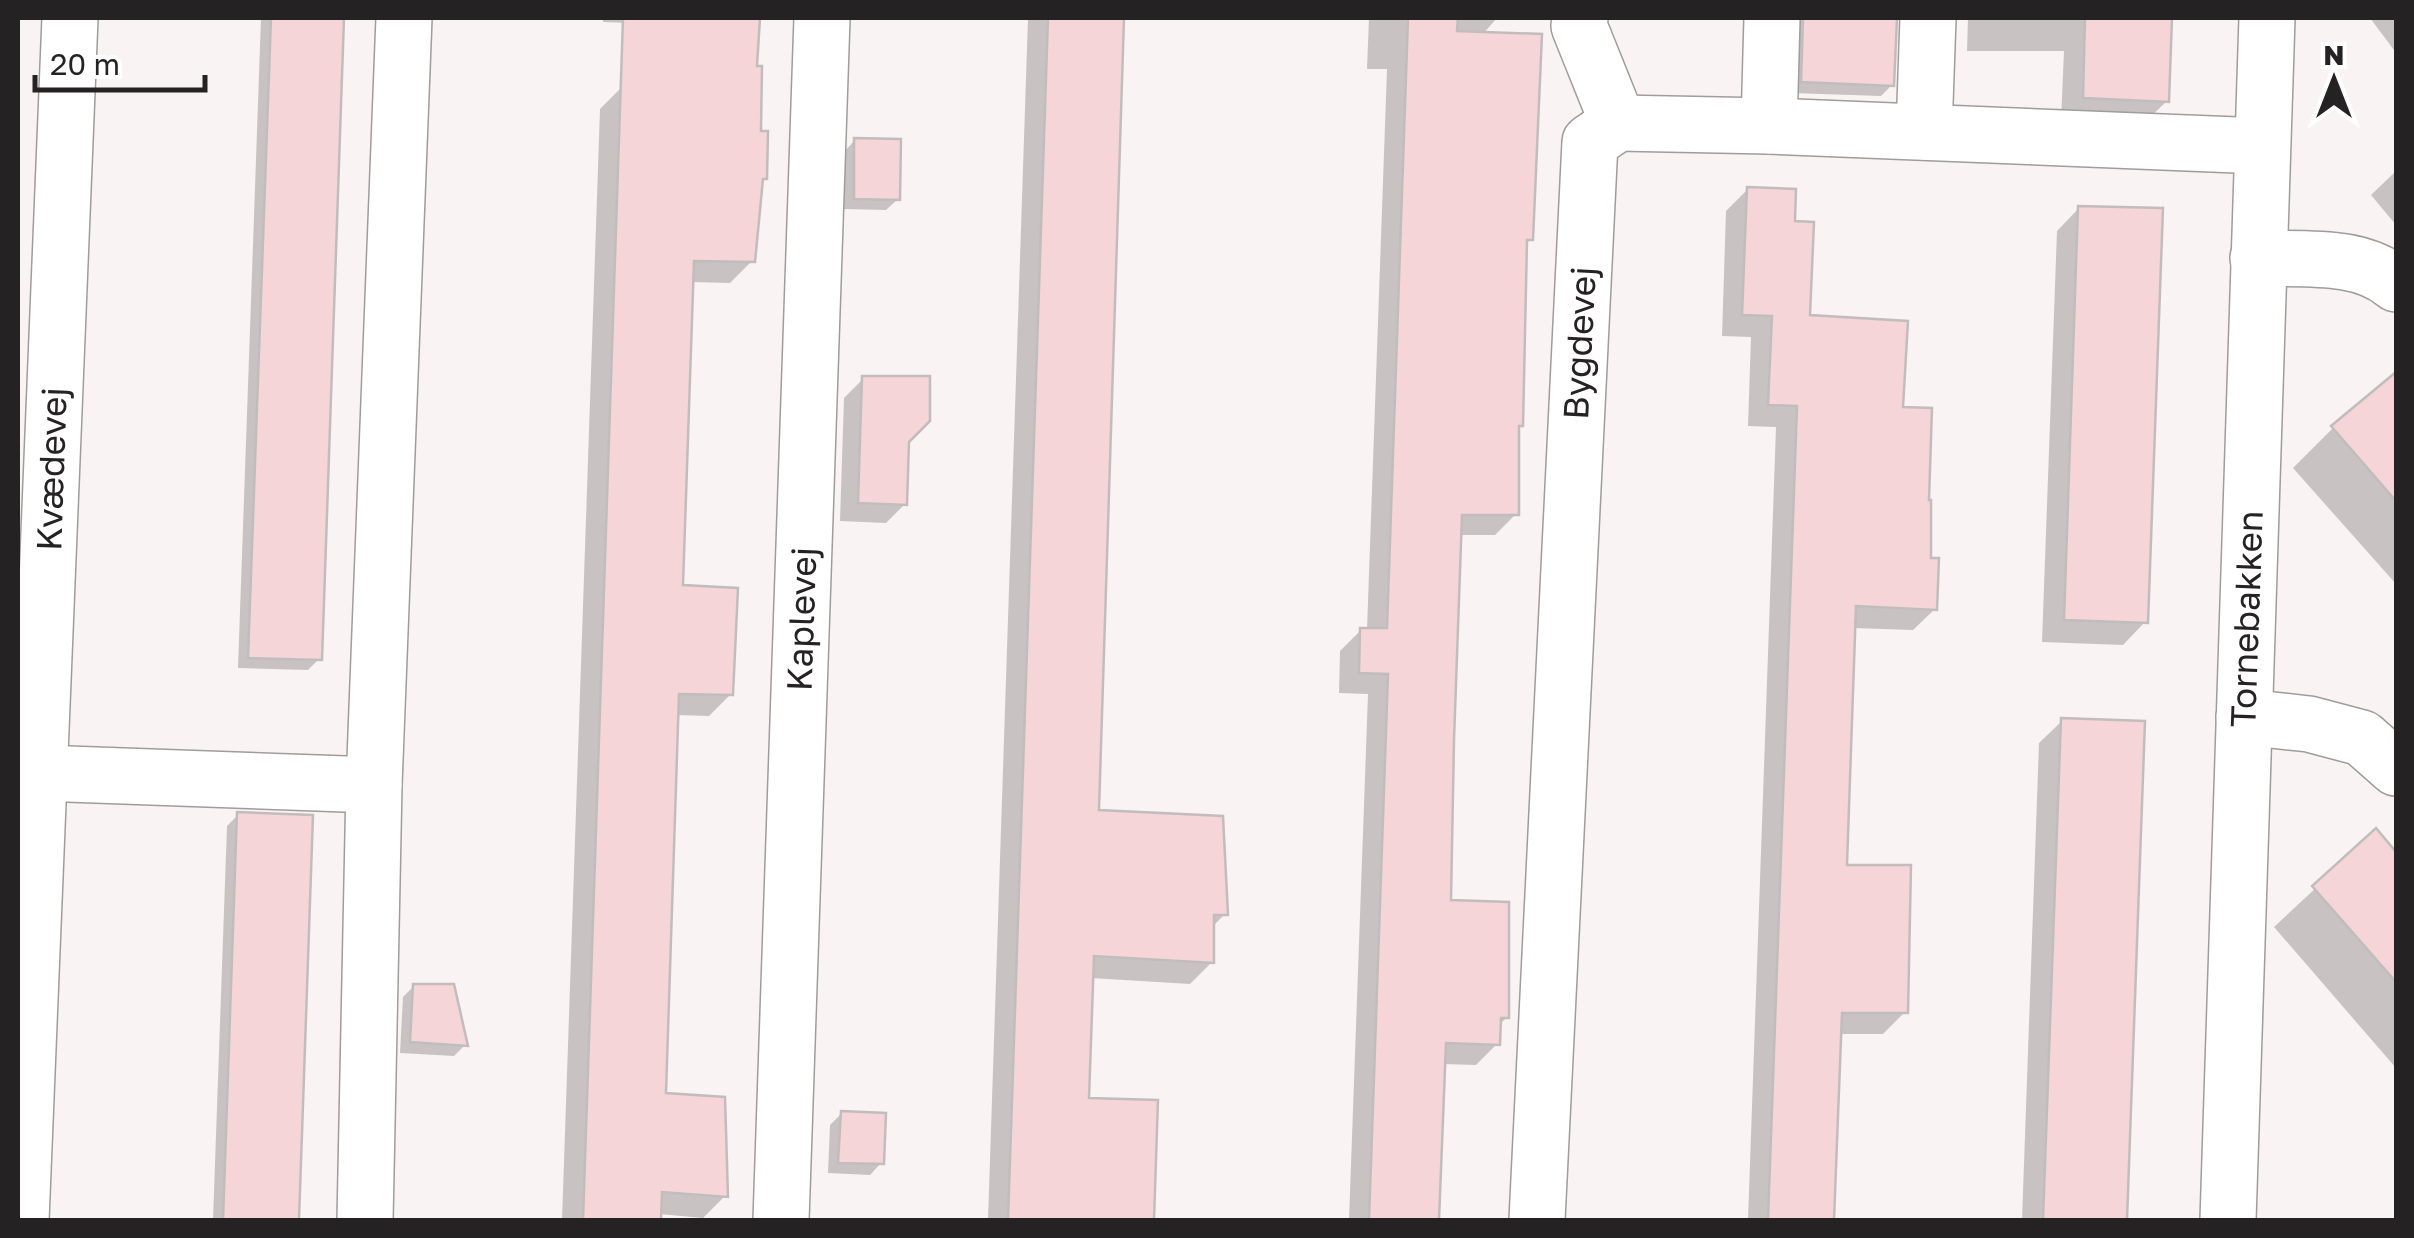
<svg xmlns="http://www.w3.org/2000/svg" width="2414" height="1238" font-family="'Golos Text',sans-serif">
<style>
.shadow{fill:#0003}
.building{fill:#f5d5d7;stroke:#c2bdbd;stroke-width:2.5}
.lines{fill:none;stroke-linecap:round;stroke-linejoin:round}
.minor-casing{stroke:#a19c9c;stroke-width:58}
.minor{stroke:#fff;stroke-width:55}
.labels{text-anchor:middle;stroke-width:8;stroke-linejoin:round;paint-order:stroke}
.street-label{font-size:35px;fill:#242222;stroke:#fff}
</style>
<rect width="100%" height="100%" fill="#faf3f4"/>
<!-- shadow -->
<g class="shadow">
<polygon points="261,18 342,18 319,659 308,670 238,668"/>
<polygon points="603,18 746,18 736,27 603,22"/>
<polygon points="1028,18 1122,18 1097,812 1225,914 1212,927 1212,962 1190,984 1091,978 1087,1100 1156,1103 1151,1220 988,1220"/>
<polygon points="1369,18 1497,18 1482,35 1530,239 1525,245 1521,425 1516,429 1516,514 1495,535 1459,535 1448,902 1507,1017 1498,1026 1497,1044 1476,1065 1442,1064 1437,1220 1349,1220 1368,694 1339,693 1340,651 1361,630 1367,630 1387,69 1367,69"/>
<polygon points="1791,18 1895,18 1892,85 1881,96 1791,93"/>
<polygon points="1968,18 2170,18 2167,101 2144,123 2061,120 2064,51 1967,51"/>
<polygon points="2370,18 2396,18 2396,53 2388,42"/>
<polygon points="622,87 758,133 764,178 760,182 752,261 730,283 691,282 680,588 731,694 709,716 676,715 663,1096 725,1196 703,1218 659,1214 659,1220 562,1220 600,109"/>
<polygon points="855,140 898,199 886,210 844,209 844,152"/>
<polygon points="2396,171 2396,225 2371,195"/>
<polygon points="1748,189 1792,223 1808,317 1900,409 1926,503 1935,609 1913,630 1853,628 1844,867 1905,1012 1883,1034 1838,1034 1832,1220 1748,1220 1776,427 1748,426 1751,337 1722,336 1726,211"/>
<polygon points="2079,208 2145,622 2123,645 2042,642 2057,231"/>
<polygon points="2396,376 2396,584 2293,468 2333,428"/>
<polygon points="863,379 905,504 886,523 840,521 844,398"/>
<polygon points="2062,721 2142,723 2125,1220 2022,1220 2039,743"/>
<polygon points="238,815 310,817 296,1220 213,1220 227,826"/>
<polygon points="2376,832 2396,855 2396,1068 2274,927"/>
<polygon points="414,986 465,1045 454,1056 400,1053 403,997"/>
<polygon points="842,1113 881,1163 870,1175 828,1173 830,1125"/>
</g>
<!-- building -->
<g class="building">
<polygon points="271,18 344,18 322,660 248,658"/>
<polygon points="623,18 760,18 757,66 762,66 761,131 768,131 767,179 763,179 755,262 694,261 683,585 738,588 733,695 679,694 666,1093 725,1097 728,1197 662,1192 661,1220 583,1220"/>
<polygon points="1048,18 1124,18 1099,810 1223,816 1228,915 1214,915 1214,963 1094,956 1089,1098 1158,1100 1154,1220 1008,1220"/>
<polygon points="1408,18 1458,18 1457,31 1542,34 1533,240 1527,240 1523,426 1519,426 1519,515 1462,515 1454,740 1451,900 1509,902 1509,1018 1501,1018 1500,1045 1446,1043 1439,1220 1369,1220 1388,674 1359,673 1360,628 1387,628"/>
<polygon points="1803,18 1897,18 1894,86 1801,82"/>
<polygon points="2085,18 2172,18 2169,102 2083,98"/>
<polygon points="854,138 901,139 900,200 854,199"/>
<polygon points="1747,187 1796,189 1795,221 1814,222 1810,315 1908,321 1903,407 1932,408 1929,500 1931,500 1931,558 1939,558 1937,610 1856,606 1847,865 1911,865 1908,1013 1842,1013 1834,1220 1768,1220 1797,406 1768,405 1772,316 1742,315"/>
<polygon points="2078,206 2163,208 2148,623 2064,620"/>
<polygon points="2396,372 2396,501 2331,426"/>
<polygon points="862,376 930,376 930,421 909,442 907,505 858,503"/>
<polygon points="2061,718 2145,721 2127,1220 2043,1220"/>
<polygon points="237,812 313,815 299,1220 223,1220"/>
<polygon points="2376,828 2396,852 2396,982 2312,886"/>
<polygon points="413,984 454,984 468,1046 410,1042"/>
<polygon points="841,1111 886,1113 884,1164 838,1163"/>
</g>
<g class="lines">
<!-- minor casing -->
<g class="minor-casing">
<g id="minor">
<polyline points="1580,18 1579,26 1618,123"/>
<polyline points="1769,126 1772,18"/>
<polyline points="1924,132 1928,18"/>
<path d="M 2258,258 C 2304,260 2360,253 2396,284"/>
<polyline points="2244,717 2309,724 2362,738 2396,768"/>
<polyline points="40,773 374,785"/>
<polyline points="21,1220 70,18"/>
<polyline points="365,1220 374,785 404,18"/>
<polyline points="781,1220 822,18"/>
<polyline points="1537,1220 1590,142 1618,123 1769,126 2262,146"/>
<polyline points="2228,1220 2267,18"/>
</g>
</g>
<!-- minor -->
<use href="#minor" class="minor"/>
</g>
<g class="labels">
<!-- street labels -->
<g class="street-label">
<text transform="translate(1580 343) rotate(-87)" y="12">Bygdevej</text>
<text transform="translate(52 469) rotate(-88)" y="12">Kvædevej</text>
<text transform="translate(802 619) rotate(-88)" y="12">Kaplevej</text>
<text transform="translate(2247 619) rotate(-88)" y="12">Tornebakken</text>
</g>
</g>
<!-- border -->
<rect width="2414" height="1238" fill="none" stroke="#242222" stroke-width="40"/>
<!-- north arrow -->
<g transform="translate(2334 80)" stroke="#ffffff" stroke-width="8" paint-order="stroke">
<path d="M0-8L18 38L0 25L-18 38Z" fill="#242222"/>
<text y="-15" font-size="28" font-weight="bold" text-anchor="middle" fill="#242222">N</text>
</g>
<!-- scale -->
<path d="M35 75v15h170v-15" fill="none" stroke="#242222" stroke-width="5"/>
<text x="50" y="75" font-size="30" fill="#242222" stroke="#ffffff" stroke-width="8" paint-order="stroke">20 m</text>
</svg>
